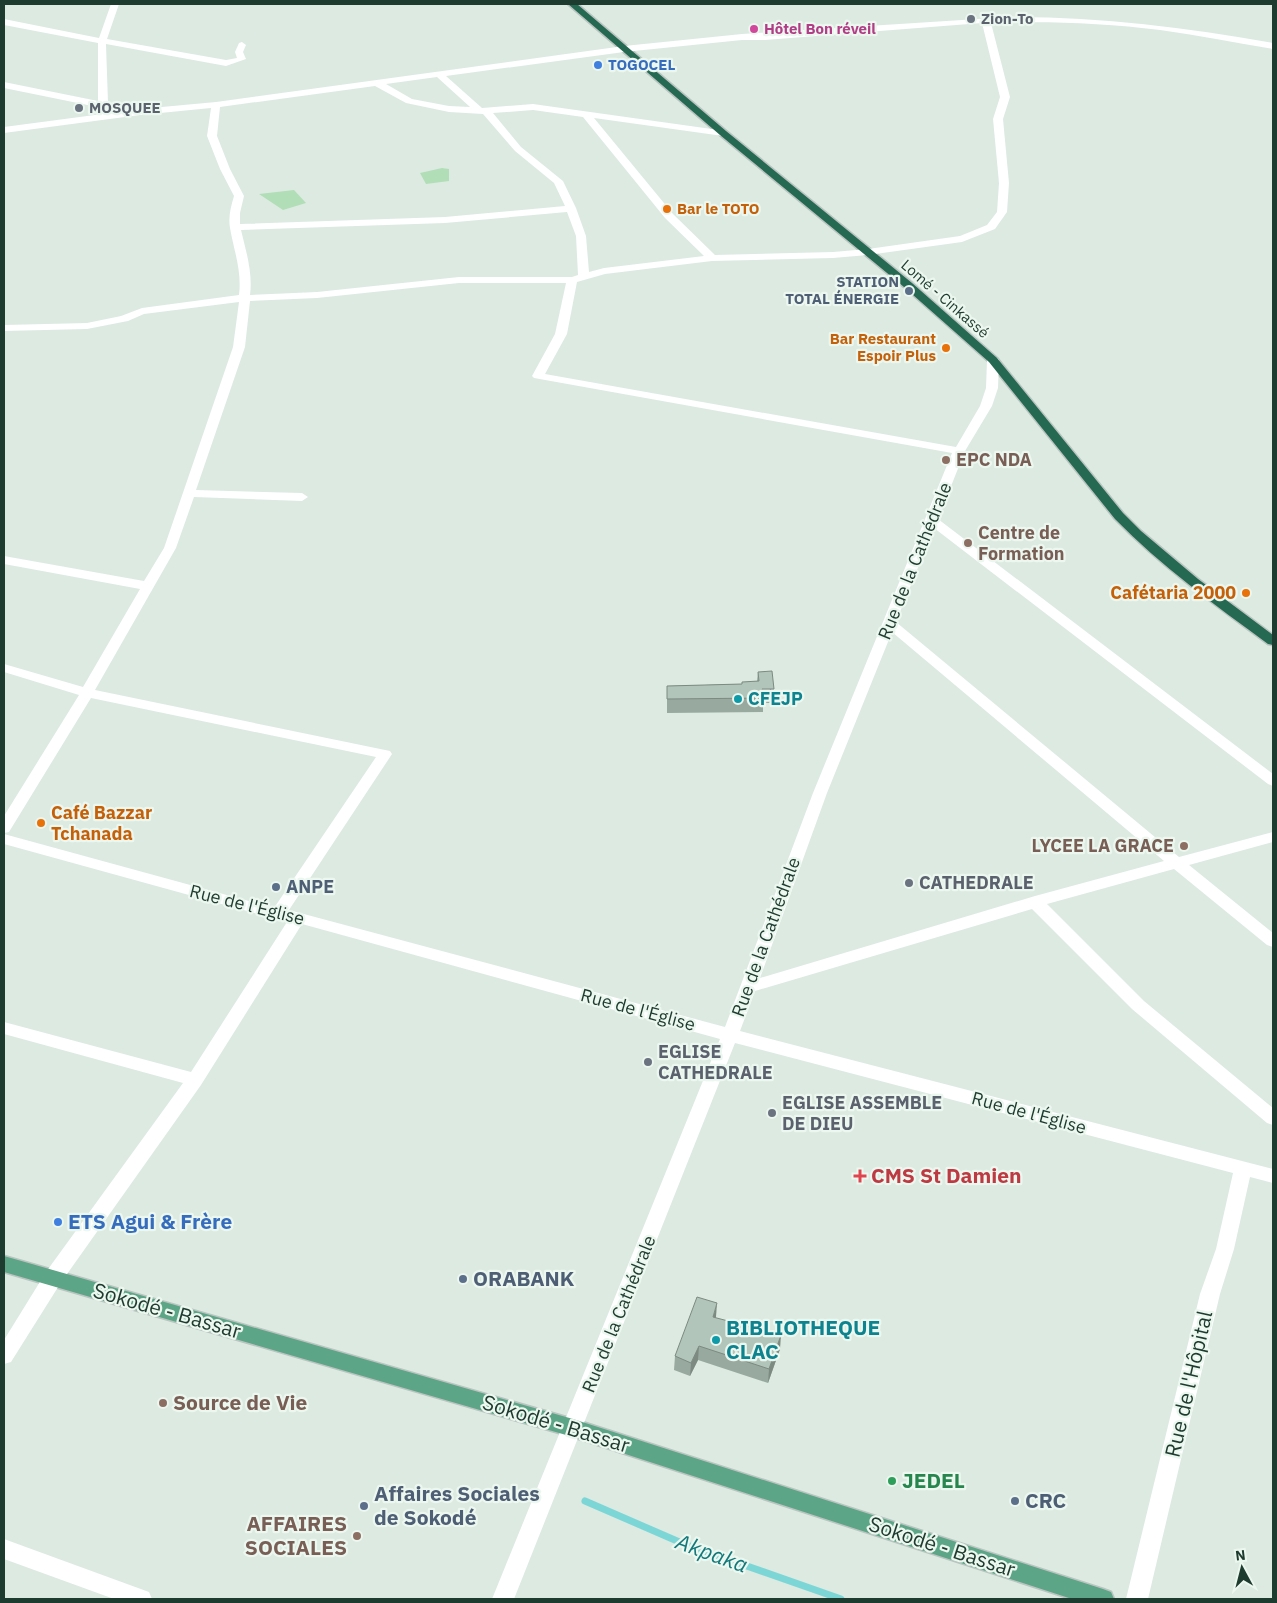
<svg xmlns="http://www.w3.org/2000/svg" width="1277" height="1603" font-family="'IBM Plex Sans',sans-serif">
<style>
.green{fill:#b2deb7}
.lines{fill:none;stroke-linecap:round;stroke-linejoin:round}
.stream{stroke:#7dd6d6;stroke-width:7}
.major-casing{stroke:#bbc4c0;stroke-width:3}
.highway-casing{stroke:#bbc4c0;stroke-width:3}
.minor{fill:#fff;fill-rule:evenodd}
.major{fill:#5ca587;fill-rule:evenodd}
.highway{fill:#266952;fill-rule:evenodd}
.wall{fill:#98a9a0}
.shaded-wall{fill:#7c8a82}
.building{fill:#b1c5ba;stroke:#7c8a82}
.worship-dot{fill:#6b7280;stroke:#ecf7f0;stroke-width:2}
.hotel-dot{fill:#d1479c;stroke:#ecf7f0;stroke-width:2}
.shop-dot{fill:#3f7fe0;stroke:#ecf7f0;stroke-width:2}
.food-dot{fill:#e8710a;stroke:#ecf7f0;stroke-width:2}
.service-dot{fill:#5c6f8a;stroke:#ecf7f0;stroke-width:2}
.education-dot{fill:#8d6e63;stroke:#ecf7f0;stroke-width:2}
.culture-dot{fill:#0f9aa8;stroke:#ecf7f0;stroke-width:2}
.health-dot{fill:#e0444e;stroke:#ecf7f0;stroke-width:2}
.leisure-dot{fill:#2e9e5b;stroke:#ecf7f0;stroke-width:2}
.labels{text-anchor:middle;stroke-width:4.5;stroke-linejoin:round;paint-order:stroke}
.far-worship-label{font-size:15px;font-weight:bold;fill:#5b616d;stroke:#ecf7f0;text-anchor:start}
.far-hotel-label{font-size:15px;font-weight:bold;fill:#b23c85;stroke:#ecf7f0;text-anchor:start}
.far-shop-label{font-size:15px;font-weight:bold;fill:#366cbe;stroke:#ecf7f0;text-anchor:start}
.far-food-label{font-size:15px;font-weight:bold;fill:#c56008;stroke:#ecf7f0;text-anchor:start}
.far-service-label{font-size:15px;font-weight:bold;fill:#4e5e75;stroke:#ecf7f0;text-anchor:end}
.far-street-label{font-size:15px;fill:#1d3b2e;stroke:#ecf7f0}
.education-label{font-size:18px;font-weight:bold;fill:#785e54;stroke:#ecf7f0;text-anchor:start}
.street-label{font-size:18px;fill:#1d3b2e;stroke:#ecf7f0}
.food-label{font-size:18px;font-weight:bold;fill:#c56008;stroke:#ecf7f0;text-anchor:end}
.culture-label{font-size:18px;font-weight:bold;fill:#0d838f;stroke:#ecf7f0;text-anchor:start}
.worship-label{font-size:18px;font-weight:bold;fill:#5b616d;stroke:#ecf7f0;text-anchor:start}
.service-label{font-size:18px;font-weight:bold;fill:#4e5e75;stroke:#ecf7f0;text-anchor:start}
.near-health-label{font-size:21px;font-weight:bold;fill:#be3a42;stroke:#ecf7f0;text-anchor:start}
.near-shop-label{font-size:21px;font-weight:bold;fill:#366cbe;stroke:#ecf7f0;text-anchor:start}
.near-service-label{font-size:21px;font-weight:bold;fill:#4e5e75;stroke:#ecf7f0;text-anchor:start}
.near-street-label{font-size:21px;fill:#1d3b2e;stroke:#ecf7f0}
.near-culture-label{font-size:21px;font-weight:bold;fill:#0d838f;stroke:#ecf7f0;text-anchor:start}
.near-education-label{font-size:21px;font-weight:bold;fill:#785e54;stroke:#ecf7f0;text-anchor:start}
.near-leisure-label{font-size:21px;font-weight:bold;fill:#27864d;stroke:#ecf7f0;text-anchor:start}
.near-water-label{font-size:22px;font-style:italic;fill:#12797b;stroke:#ecf7f0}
</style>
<rect width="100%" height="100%" fill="#dceae2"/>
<!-- green -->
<g class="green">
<polygon points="442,168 449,169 449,181 426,184 420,173"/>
<polygon points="294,190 306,203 283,210 259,194"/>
</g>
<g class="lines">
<!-- stream -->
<polyline class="stream" points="585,1501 684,1544 841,1599"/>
<!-- major casing -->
<g class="major-casing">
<polygon id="major" points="4,1256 573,1419 1103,1589 1111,1592 1114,1599 1072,1599 573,1437 4,1272"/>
</g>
<!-- highway casing -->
<g class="highway-casing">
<path id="highway" d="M 568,4 L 577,4 L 726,131 L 912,283 L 997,358 L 1123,513 L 1141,531 L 1198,579 L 1273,635 L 1273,645 L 1268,644 C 1215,605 1161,566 1115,519 L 989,362 L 904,287 L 720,135 Z"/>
</g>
<!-- minor -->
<g class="minor">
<polygon points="111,4 119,4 107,39 226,60 237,58 235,52 239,43 242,42 246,45 243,52 246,59 226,66 106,44 108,103 117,107 112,110 4,88 4,82 98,101 98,43 4,25 4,19 99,38"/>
<path d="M 1009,17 C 1100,17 1183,27 1273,43 L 1273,49 C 1235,43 1198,35 1160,30 C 1104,23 1047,21 991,23 L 1010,97 L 1003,119 L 1009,183 L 1007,212 L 995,229 L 962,242 L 868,255 L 833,258 L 712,261 L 605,274 L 577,282 L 567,334 L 545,374 L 956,447 L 980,406 L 986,388 L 987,360 L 989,358 L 997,358 L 999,360 L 998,388 L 992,406 L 965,451 L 938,519 L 1273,774 L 1273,786 L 1268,784 L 934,528 L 896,622 L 1179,857 L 1273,832 L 1273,842 L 1189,865 L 1273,933 L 1273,947 L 1267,945 L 1174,869 L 1047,904 L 1144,1001 L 1273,1108 L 1273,1125 L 1267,1123 L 1132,1009 L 1032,909 L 755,991 L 740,1031 L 1273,1169 L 1273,1183 L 1250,1177 L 1234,1249 L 1220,1294 L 1148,1599 L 1126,1599 L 1200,1294 L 1216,1249 L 1233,1173 L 735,1043 L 514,1599 L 492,1599 L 720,1039 L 302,924 L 201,1085 L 60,1284 L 11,1362 L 4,1364 L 4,1340 L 46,1272 L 183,1083 L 4,1034 L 4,1022 L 191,1072 L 287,922 L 4,844 L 4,834 L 274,908 L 376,757 L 91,698 L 9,832 L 4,833 L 4,816 L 79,695 L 4,672 L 4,664 L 83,687 L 140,589 L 4,564 L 4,556 L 144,581 L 164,548 L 233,347 L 239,302 L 144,314 L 128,321 L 87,329 L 4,331 L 4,325 L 87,323 L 121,316 L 142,308 L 239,295 C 242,271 234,251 230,228 C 228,217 231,206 234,196 L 220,169 L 207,136 L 211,108 L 140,115 L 4,133 L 4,127 L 140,109 L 216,102 L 624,46 L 742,34 ZM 982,23 L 1000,97 L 993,119 L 999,183 L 997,212 L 987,225 L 960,236 L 868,249 L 833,252 L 715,255 L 673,214 L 594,118 L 723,136 L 726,135 L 726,131 L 533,104 L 482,108 L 446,76 L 624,52 L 742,40 L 765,40 ZM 437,77 L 470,107 L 449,106 L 412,99 L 386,84 ZM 375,86 L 406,103 L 449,112 L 483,114 L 515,151 L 554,183 L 565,206 L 445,217 L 240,224 L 240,213 L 244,196 L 230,169 L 217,136 L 220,107 ZM 533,110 L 583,117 L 665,218 L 704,256 L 604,268 L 589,272 L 586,236 L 576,208 L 563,181 L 521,147 L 493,113 ZM 567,212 L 576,236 L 578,275 L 572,277 L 459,277 L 317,292 L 250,295 C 253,273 246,251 241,230 L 445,223 ZM 459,283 L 566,283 L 555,334 L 532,376 L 534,378 L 952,453 L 813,793 L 725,1027 L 289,910 L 392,754 L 390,751 L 95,690 L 176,548 L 194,497 L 302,501 L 308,497 L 302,493 L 196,490 L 245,347 L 250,301 L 317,298 ZM 892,632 L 1164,861 L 1035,896 L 760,978 L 827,793 Z"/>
<polygon points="4,1539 149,1592 152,1599 114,1599 4,1559"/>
</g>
<!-- major -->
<use href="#major" class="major"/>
<!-- highway -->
<use href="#highway" class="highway"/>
</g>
<!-- wall -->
<g class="wall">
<polygon points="758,672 774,689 773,703 763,703 763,712 667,713 667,686 742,684 757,681"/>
<polygon points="716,1318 780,1349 768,1383 698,1360 690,1376 674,1370 675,1356"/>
</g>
<!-- shaded-wall -->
<g class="shaded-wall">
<polygon points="717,1303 716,1317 713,1331 713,1317"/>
<polygon points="781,1335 780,1349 768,1383 769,1369"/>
<polygon points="699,1346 698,1360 690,1376 691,1363"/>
</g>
<!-- building -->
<g class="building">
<polygon points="772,671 774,689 762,689 764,698 667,699 667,686 742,684 742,682 759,681 758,672"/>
<polygon points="697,1297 717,1303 713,1317 781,1335 769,1369 699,1346 691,1363 675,1356"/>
</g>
<!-- markers -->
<g class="worship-dot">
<circle cx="971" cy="19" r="5"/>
<circle cx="79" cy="108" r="5"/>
<circle cx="909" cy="883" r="5"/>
<circle cx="648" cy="1062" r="5"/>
<circle cx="772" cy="1113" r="5"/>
</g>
<circle class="hotel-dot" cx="754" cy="29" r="5"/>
<g class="shop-dot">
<circle cx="598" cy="65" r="5"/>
<circle cx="58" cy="1222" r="5"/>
</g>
<g class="food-dot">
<circle cx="667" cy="209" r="5"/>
<circle cx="946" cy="348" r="5"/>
<circle cx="1246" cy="593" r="5"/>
<circle cx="41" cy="823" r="5"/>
</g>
<g class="service-dot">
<circle cx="909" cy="291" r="5"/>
<circle cx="276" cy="887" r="5"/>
<circle cx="463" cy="1279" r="5"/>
<circle cx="1015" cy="1501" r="5"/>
<circle cx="364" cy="1506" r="5"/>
</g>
<g class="education-dot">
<circle cx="946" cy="460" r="5"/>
<circle cx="968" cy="543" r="5"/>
<circle cx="1184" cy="846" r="5"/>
<circle cx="163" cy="1403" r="5"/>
<circle cx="357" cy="1536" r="5"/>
</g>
<g class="culture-dot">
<circle cx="738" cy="699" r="5"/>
<circle cx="716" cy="1340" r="5"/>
</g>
<path class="health-dot" d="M857.5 1168.5h5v5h5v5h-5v5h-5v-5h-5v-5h5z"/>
<circle class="leisure-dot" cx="892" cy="1481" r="5"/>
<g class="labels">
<!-- far-worship labels -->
<g class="far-worship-label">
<text x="981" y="24">Zion-To</text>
<text x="89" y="113">MOSQUEE</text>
</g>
<!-- far-hotel labels -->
<g class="far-hotel-label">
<text x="764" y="34">Hôtel Bon réveil</text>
</g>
<!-- far-shop labels -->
<g class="far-shop-label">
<text x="608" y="70">TOGOCEL</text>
</g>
<!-- far-food labels -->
<g class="far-food-label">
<text x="677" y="214">Bar le TOTO</text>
<text x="936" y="344" text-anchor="end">Bar Restaurant<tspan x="936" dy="17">Espoir Plus</tspan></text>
</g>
<!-- far-service labels -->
<g class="far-service-label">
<text x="899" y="287">STATION<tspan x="899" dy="17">TOTAL ÉNERGIE</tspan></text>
</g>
<!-- far-street labels -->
<g class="far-street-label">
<text transform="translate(945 299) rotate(41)" y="5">Lomé - Cinkassé</text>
</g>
<!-- education labels -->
<g class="education-label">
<text x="956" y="466">EPC NDA</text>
<text x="978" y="539">Centre de<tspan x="978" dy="21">Formation</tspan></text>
<text x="1174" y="852" text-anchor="end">LYCEE LA GRACE</text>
</g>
<!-- street labels -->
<g class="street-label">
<text transform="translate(915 561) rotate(-68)" y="6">Rue de la Cathédrale</text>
<text transform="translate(247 905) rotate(14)" y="6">Rue de l'Église</text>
<text transform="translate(766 937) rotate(-70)" y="6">Rue de la Cathédrale</text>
<text transform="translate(638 1010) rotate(15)" y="6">Rue de l'Église</text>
<text transform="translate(1029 1113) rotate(15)" y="6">Rue de l'Église</text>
<text transform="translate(619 1314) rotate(-68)" y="6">Rue de la Cathédrale</text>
</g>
<!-- food labels -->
<g class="food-label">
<text x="1236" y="599">Cafétaria 2000</text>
<text x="51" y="819" text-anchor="start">Café Bazzar<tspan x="51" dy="21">Tchanada</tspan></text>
</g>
<!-- culture labels -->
<g class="culture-label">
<text x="748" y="705">CFEJP</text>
</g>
<!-- worship labels -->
<g class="worship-label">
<text x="919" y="889">CATHEDRALE</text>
<text x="658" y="1058">EGLISE<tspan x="658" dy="21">CATHEDRALE</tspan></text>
<text x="782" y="1109">EGLISE ASSEMBLE<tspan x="782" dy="21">DE DIEU</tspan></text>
</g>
<!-- service labels -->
<g class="service-label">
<text x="286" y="893">ANPE</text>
</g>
<!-- near-health labels -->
<g class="near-health-label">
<text x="871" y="1183">CMS St Damien</text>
</g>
<!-- near-shop labels -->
<g class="near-shop-label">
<text x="68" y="1229">ETS Agui &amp; Frère</text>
</g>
<!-- near-service labels -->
<g class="near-service-label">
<text x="473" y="1286">ORABANK</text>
<text x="374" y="1501">Affaires Sociales<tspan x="374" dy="24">de Sokodé</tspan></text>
<text x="1025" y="1508">CRC</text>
</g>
<!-- near-street labels -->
<g class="near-street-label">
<text transform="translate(167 1311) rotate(16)" y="7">Sokodé - Bassar</text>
<text transform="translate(1189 1384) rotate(-77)" y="7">Rue de l'Hôpital</text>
<text transform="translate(556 1424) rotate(17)" y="7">Sokodé - Bassar</text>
<text transform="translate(942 1547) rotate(18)" y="7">Sokodé - Bassar</text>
</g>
<!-- near-culture labels -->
<g class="near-culture-label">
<text x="726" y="1335">BIBLIOTHEQUE<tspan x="726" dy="24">CLAC</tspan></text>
</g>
<!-- near-education labels -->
<g class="near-education-label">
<text x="173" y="1410">Source de Vie</text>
<text x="347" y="1531" text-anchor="end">AFFAIRES<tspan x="347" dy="24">SOCIALES</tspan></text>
</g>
<!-- near-leisure labels -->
<g class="near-leisure-label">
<text x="902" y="1488">JEDEL</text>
</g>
<!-- near-water labels -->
<g class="near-water-label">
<text transform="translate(712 1553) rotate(20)" y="8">Akpaka</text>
</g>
</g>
<!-- border -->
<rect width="1277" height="1603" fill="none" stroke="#1d3b2e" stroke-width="10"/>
<!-- north arrow -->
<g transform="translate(1242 1568) rotate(353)" stroke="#ecf7f0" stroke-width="4" paint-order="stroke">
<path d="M0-4L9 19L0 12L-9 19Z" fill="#1d3b2e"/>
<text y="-8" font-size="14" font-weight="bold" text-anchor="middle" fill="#1d3b2e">N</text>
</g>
</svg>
